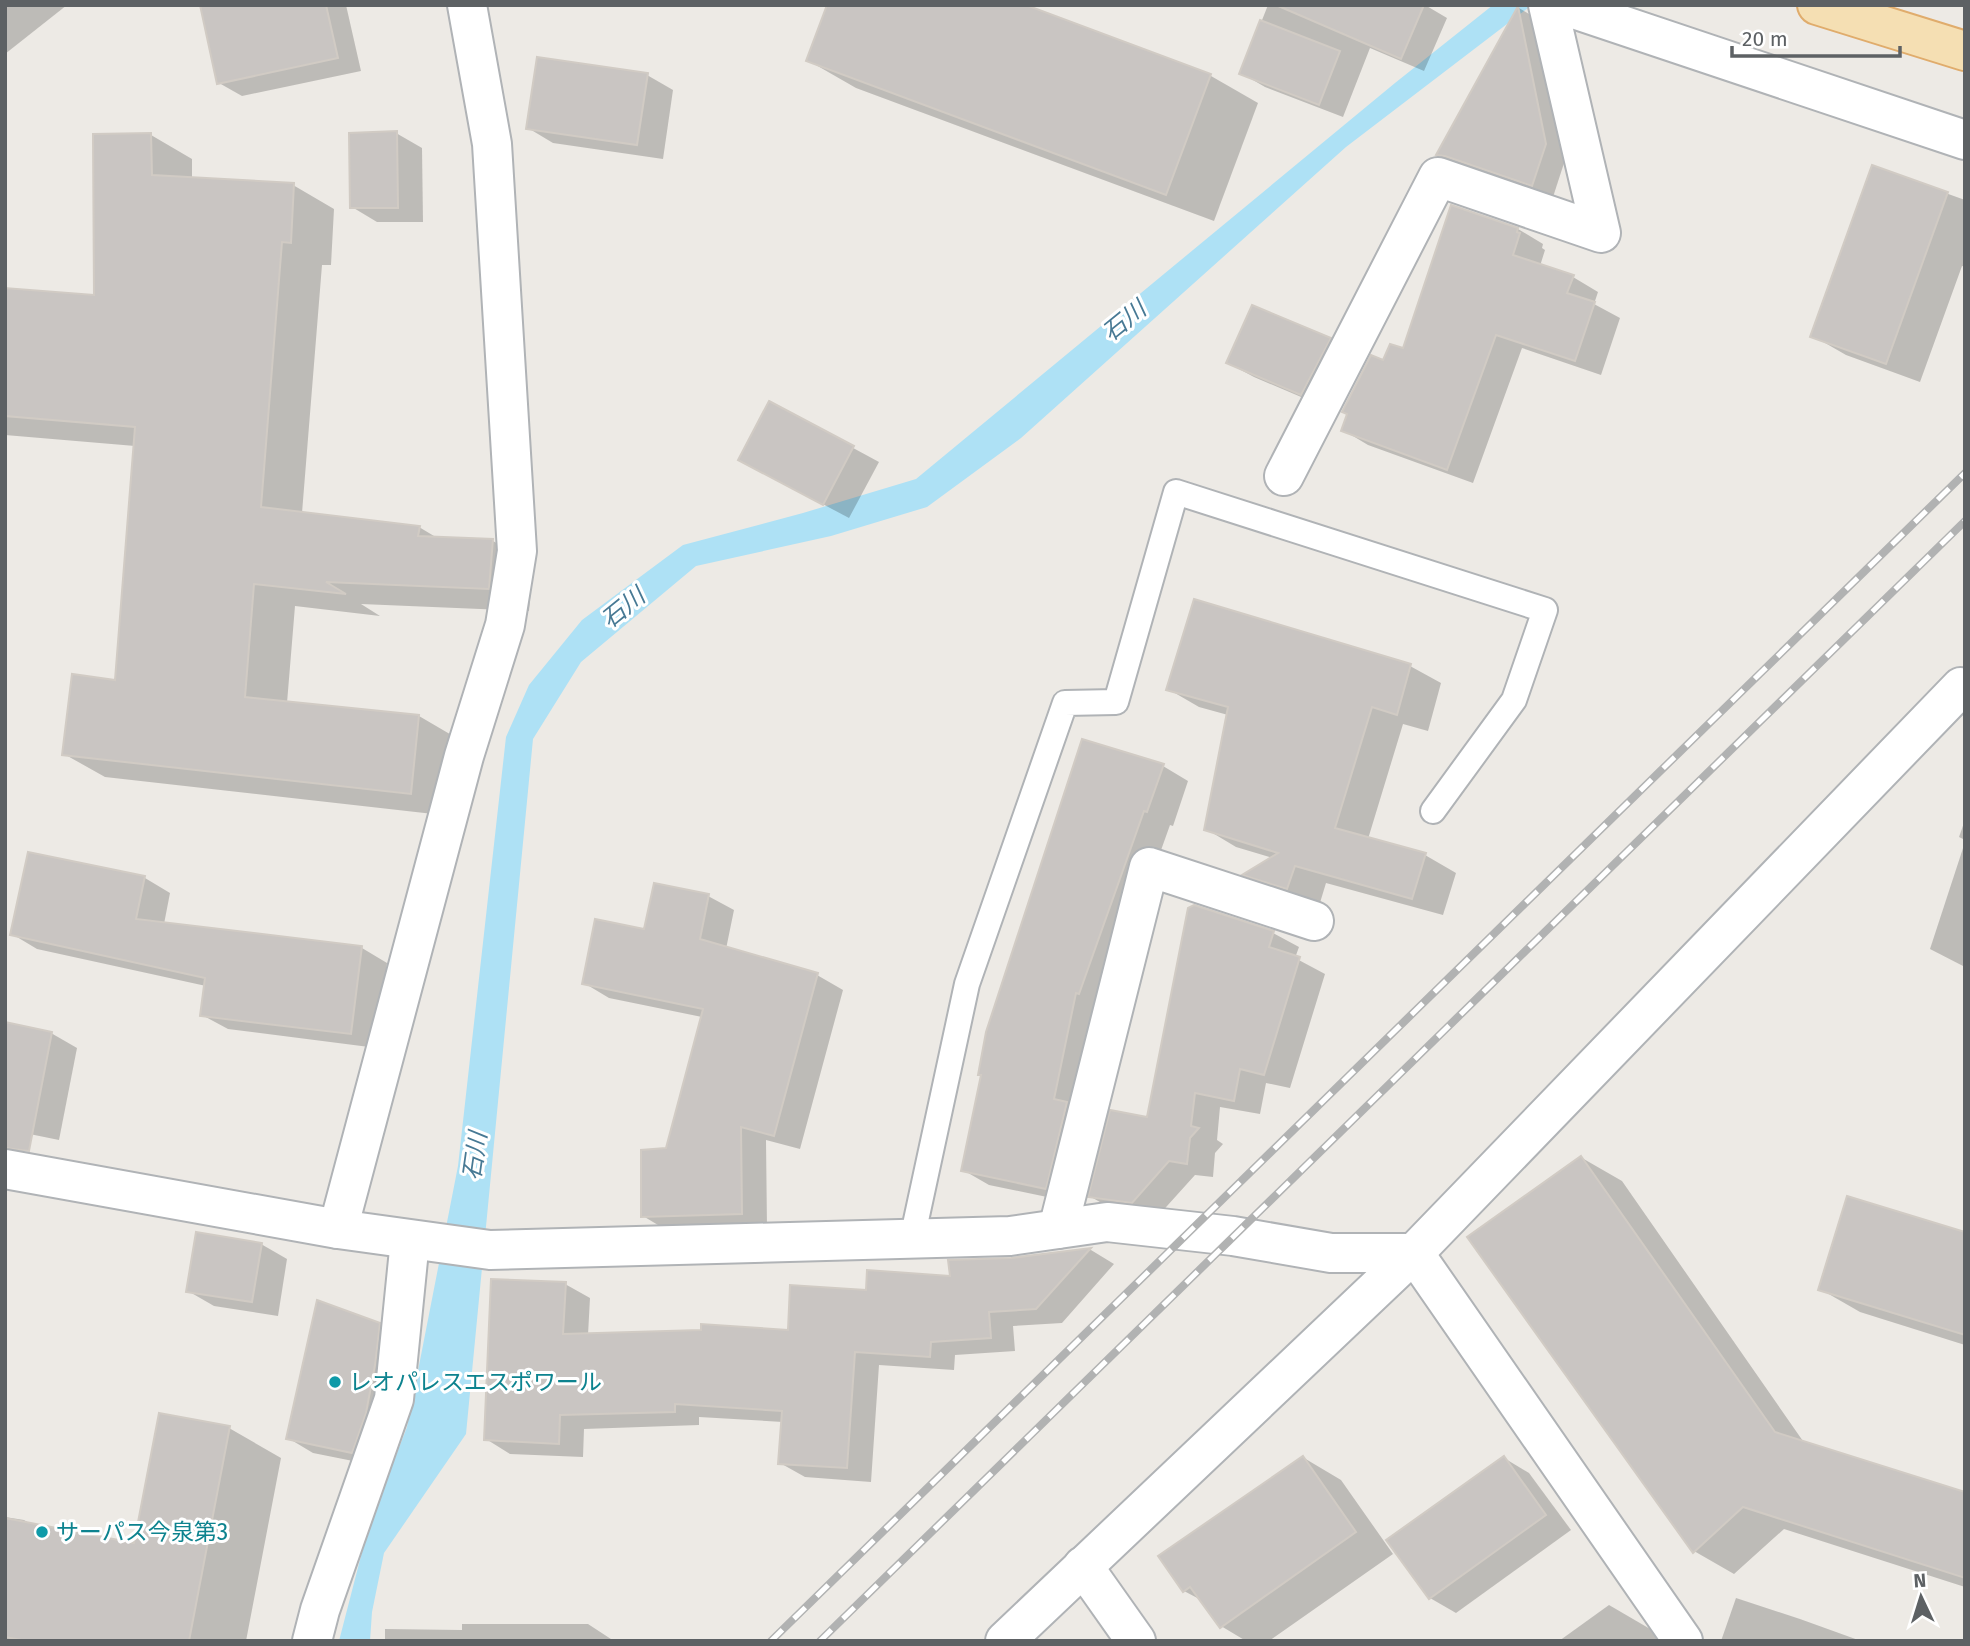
<svg xmlns="http://www.w3.org/2000/svg" width="1970" height="1646" font-family="'Fira Sans','Noto Sans JP',sans-serif">
<style>
.water{fill:#aee1f5}
.shadow{fill:#0003}
.building{fill:#c9c5c2;stroke:#d1cbc4;stroke-width:2}
.lines{fill:none;stroke-linecap:round;stroke-linejoin:round}
.service-casing{stroke:#b0b3b6;stroke-width:28}
.minor-casing{stroke:#b0b3b6;stroke-width:42}
.primary-casing{stroke:#e0ac6c;stroke-width:42}
.service{stroke:#fff;stroke-width:24}
.minor{stroke:#fff;stroke-width:38}
.primary{stroke:#f5dfb3;stroke-width:38}
.rail-casing{stroke:#b1b2b2;stroke-width:8}
.rail{stroke:#fff;stroke-width:5;stroke-dasharray:16;stroke-linecap:butt}
.culture-dot{fill:#0f9aa8;stroke:#fff;stroke-width:2.5}
.labels{text-anchor:middle;stroke-width:6;stroke-linejoin:round;paint-order:stroke}
.culture-label{font-size:23px;fill:#0d838f;stroke:#fff;text-anchor:start}
.water-label{font-size:24px;font-style:italic;fill:#477994;stroke:#fff}
</style>
<rect width="100%" height="100%" fill="#edeae5"/>
<!-- water -->
<polygon class="water" points="1493,5 1532,5 1346,147 1021,438 927,507 831,536 696,566 581,662 533,739 466,1434 384,1553 372,1612 370,1641 339,1641 369,1525 407,1427 458,1166 506,737 529,685 582,620 683,545 803,513 916,479 1395,83"/>
<!-- shadow -->
<g class="shadow">
<polygon points="5,5 67,5 5,54"/>
<polygon points="202,5 346,5 361,71 242,96 219,83"/>
<polygon points="1021,5 1211,76 1258,103 1214,221 856,88 809,61"/>
<polygon points="1268,5 1425,5 1447,18 1424,71 1370,48 1343,117 1265,87 1241,73"/>
<polygon points="1519,8 1539,20 1566,157 1553,197 1459,167 1438,155"/>
<polygon points="647,75 673,90 663,159 553,143 528,128"/>
<polygon points="396,133 422,148 423,222 377,222 352,207"/>
<polygon points="151,135 192,159 192,179 293,185 334,209 331,265 322,265 302,513 419,527 439,539 493,541 533,564 529,611 361,604 380,616 295,606 287,703 419,716 460,740 451,816 105,777 64,754 117,682 135,446 5,435 5,290 96,297"/>
<polygon points="1873,167 1965,200 1965,267 1962,266 1920,382 1846,355 1813,336"/>
<polygon points="1452,207 1518,229 1543,244 1542,248 1545,250 1540,266 1573,277 1598,292 1594,304 1620,318 1601,375 1522,348 1473,483 1368,445 1343,430 1384,363 1404,351"/>
<polygon points="1330,340 1355,354 1327,408 1254,377 1228,363"/>
<polygon points="770,403 879,462 849,518 766,474"/>
<polygon points="1410,666 1441,683 1428,731 1403,724 1368,839 1425,855 1456,873 1443,915 1326,883 1319,906 1275,892 1246,875 1273,858 1236,847 1206,829 1228,715 1199,707 1168,689"/>
<polygon points="1163,766 1188,781 1173,826 1170,825 1105,1007 1071,1202 989,1185 963,1170"/>
<polygon points="1965,820 1965,840 1959,837"/>
<polygon points="1965,842 1965,967 1930,949"/>
<polygon points="29,854 145,878 170,893 164,924 362,948 387,963 377,1048 228,1029 202,1015 206,986 37,949 12,934"/>
<polygon points="708,896 734,910 726,949 817,975 843,990 800,1149 766,1140 767,1228 668,1231 643,1216 667,1150 702,1017 609,998 584,983 646,931"/>
<polygon points="1273,933 1299,947 1295,958 1325,974 1290,1088 1266,1083 1260,1114 1220,1107 1217,1140 1223,1144 1215,1153 1213,1177 1195,1175 1158,1216 1116,1211 1091,1197 1149,1119"/>
<polygon points="51,1033 77,1048 59,1140 5,1129"/>
<polygon points="1582,1158 1622,1181 1805,1444 1965,1494 1965,1587 1784,1529 1734,1574 1694,1551"/>
<polygon points="1965,1234 1965,1345 1860,1312 1820,1289"/>
<polygon points="261,1244 287,1259 278,1316 214,1306 188,1291"/>
<polygon points="1091,1250 1114,1264 1062,1323 1013,1326 1015,1351 955,1355 954,1370 879,1365 871,1482 805,1477 780,1463 783,1422 699,1417 699,1425 584,1429 583,1457 510,1454 486,1439 565,1284 590,1298 588,1335 789,1332 867,1291 952,1278 1011,1260"/>
<polygon points="379,1324 405,1339 378,1466 313,1453 288,1438"/>
<polygon points="229,1428 281,1458 246,1641 5,1641 5,1517 24,1520 32,1525 136,1545"/>
<polygon points="1304,1458 1341,1480 1393,1554 1269,1641 1246,1641 1221,1626 1203,1601 1184,1591"/>
<polygon points="1504,1458 1529,1473 1571,1530 1456,1613 1430,1598"/>
<polygon points="1736,1598 1800,1619 1861,1641 1721,1641"/>
<polygon points="1609,1605 1657,1633 1662,1641 1559,1641"/>
<polygon points="462,1624 588,1624 614,1641 385,1641 385,1629 462,1630"/>
</g>
<!-- building -->
<g class="building">
<polygon points="200,5 326,5 338,58 217,84"/>
<polygon points="827,5 1026,5 1211,74 1166,195 806,61"/>
<polygon points="1276,5 1424,5 1401,59"/>
<polygon points="1518,6 1546,144 1532,186 1445,156 1436,155"/>
<polygon points="1260,20 1340,51 1319,105 1239,74"/>
<polygon points="537,57 648,73 637,145 526,129"/>
<polygon points="397,131 398,208 350,208 349,133"/>
<polygon points="151,133 152,175 294,183 291,243 282,242 261,507 420,526 418,536 493,539 489,589 326,582 346,594 254,584 245,697 419,715 411,794 62,755 72,674 115,680 135,427 5,416 5,288 94,295 93,134"/>
<polygon points="1872,165 1948,192 1886,364 1810,337"/>
<polygon points="1451,205 1518,228 1517,232 1520,233 1513,255 1574,275 1567,293 1595,302 1575,361 1496,335 1447,470 1341,431 1347,414 1342,412 1371,355 1383,360 1390,344 1403,348"/>
<polygon points="1252,305 1331,338 1301,395 1226,363"/>
<polygon points="769,401 854,446 823,505 738,460"/>
<polygon points="1194,599 1411,664 1397,715 1372,707 1335,828 1426,853 1412,899 1295,866 1287,889 1242,875 1278,853 1204,830 1228,707 1166,690"/>
<polygon points="1082,739 1164,764 1147,812 1144,811 1079,994 1076,993 1054,1099 1067,1102 1046,1189 961,1171 981,1075 978,1075 986,1032"/>
<polygon points="28,852 145,876 136,919 362,946 351,1034 200,1016 205,978 10,935"/>
<polygon points="654,883 709,894 700,939 818,973 774,1136 741,1127 742,1214 641,1217 641,1150 666,1148 703,1009 582,984 595,919 644,929"/>
<polygon points="1194,905 1274,931 1269,947 1300,957 1264,1075 1240,1069 1234,1101 1195,1093 1191,1126 1199,1128 1190,1138 1187,1164 1169,1161 1132,1203 1088,1197 1110,1110 1147,1117 1188,908"/>
<polygon points="5,1022 52,1032 29,1151 5,1148"/>
<polygon points="1581,1156 1775,1432 1965,1492 1965,1578 1743,1507 1693,1553 1467,1237"/>
<polygon points="1847,1196 1965,1232 1965,1335 1818,1290"/>
<polygon points="196,1232 262,1243 252,1302 186,1292"/>
<polygon points="1091,1248 1036,1309 989,1312 991,1338 931,1342 930,1357 855,1352 847,1468 778,1464 782,1411 675,1404 675,1412 560,1415 559,1444 484,1440 491,1279 566,1282 563,1334 701,1330 701,1324 788,1330 790,1285 866,1290 867,1270 950,1276 948,1260 1011,1258"/>
<polygon points="317,1300 380,1323 375,1365 366,1413 352,1453 286,1439"/>
<polygon points="159,1413 230,1426 189,1641 27,1641 5,1637 5,1518 134,1543"/>
<polygon points="1303,1456 1356,1532 1220,1628 1190,1587 1183,1592 1158,1556"/>
<polygon points="1504,1456 1546,1515 1429,1599 1386,1540"/>
</g>
<g class="lines">
<!-- service casing -->
<g class="service-casing">
<polyline id="service" points="912,1239 967,984 1065,703 1116,702 1176,492 1545,610 1514,700 1433,811"/>
</g>
<!-- minor casing -->
<g class="minor-casing">
<g id="minor">
<polyline points="1562,5 1965,140"/>
<polyline points="1284,476 1438,177 1601,233 1548,5"/>
<polyline points="5,1169 338,1229 490,1250 1010,1236 1107,1222 1233,1236 1331,1253 1414,1253 1683,1641"/>
<polyline points="338,1229 464,756 505,625 517,551 492,144 467,5"/>
<polyline points="1058,1229 1149,867 1314,921"/>
<polyline points="1083,1566 1136,1641"/>
<polyline points="312,1641 320,1610 394,1399 410,1240"/>
<polyline points="1005,1641 1414,1253 1961,687 1965,688"/>
</g>
</g>
<!-- primary casing -->
<g class="primary-casing">
<polyline id="primary" points="1817,5 1965,51"/>
</g>
<!-- service -->
<use href="#service" class="service"/>
<!-- minor -->
<use href="#minor" class="minor"/>
<!-- primary -->
<use href="#primary" class="primary"/>
<!-- rail casing -->
<g class="rail-casing">
<g id="rail">
<polyline points="771,1641 1965,473"/>
<polyline points="820,1641 1965,521"/>
</g>
</g>
<!-- rail -->
<use href="#rail" class="rail"/>
</g>
<!-- markers -->
<g class="culture-dot">
<circle cx="335" cy="1382" r="7"/>
<circle cx="42" cy="1532" r="7"/>
</g>
<g class="labels">
<!-- culture labels -->
<g class="culture-label">
<text x="349" y="1390">レオパレスエスポワール</text>
<text x="56" y="1540">サーパス今泉第3</text>
</g>
<!-- water labels -->
<g class="water-label">
<text transform="translate(1124 321) rotate(-39)" y="8">石川</text>
<text transform="translate(623 608) rotate(-39)" y="8">石川</text>
<text transform="translate(475 1156) rotate(-82)" y="8">石川</text>
</g>
</g>
<!-- border -->
<rect width="1970" height="1646" fill="none" stroke="#5d6164" stroke-width="14"/>
<!-- north arrow -->
<g transform="translate(1921 1597) rotate(356)" stroke="#ffffff" stroke-width="5" paint-order="stroke">
<path d="M0-5L12 26L0 18L-12 26Z" fill="#5d6164"/>
<text y="-10" font-size="19" font-weight="bold" text-anchor="middle" fill="#5d6164">N</text>
</g>
<!-- scale -->
<path d="M1732 46v10h168v-10" fill="none" stroke="#5d6164" stroke-width="3.5"/>
<text x="1742" y="46" font-size="21" fill="#5d6164" stroke="#ffffff" stroke-width="5" paint-order="stroke">20 m</text>
</svg>
